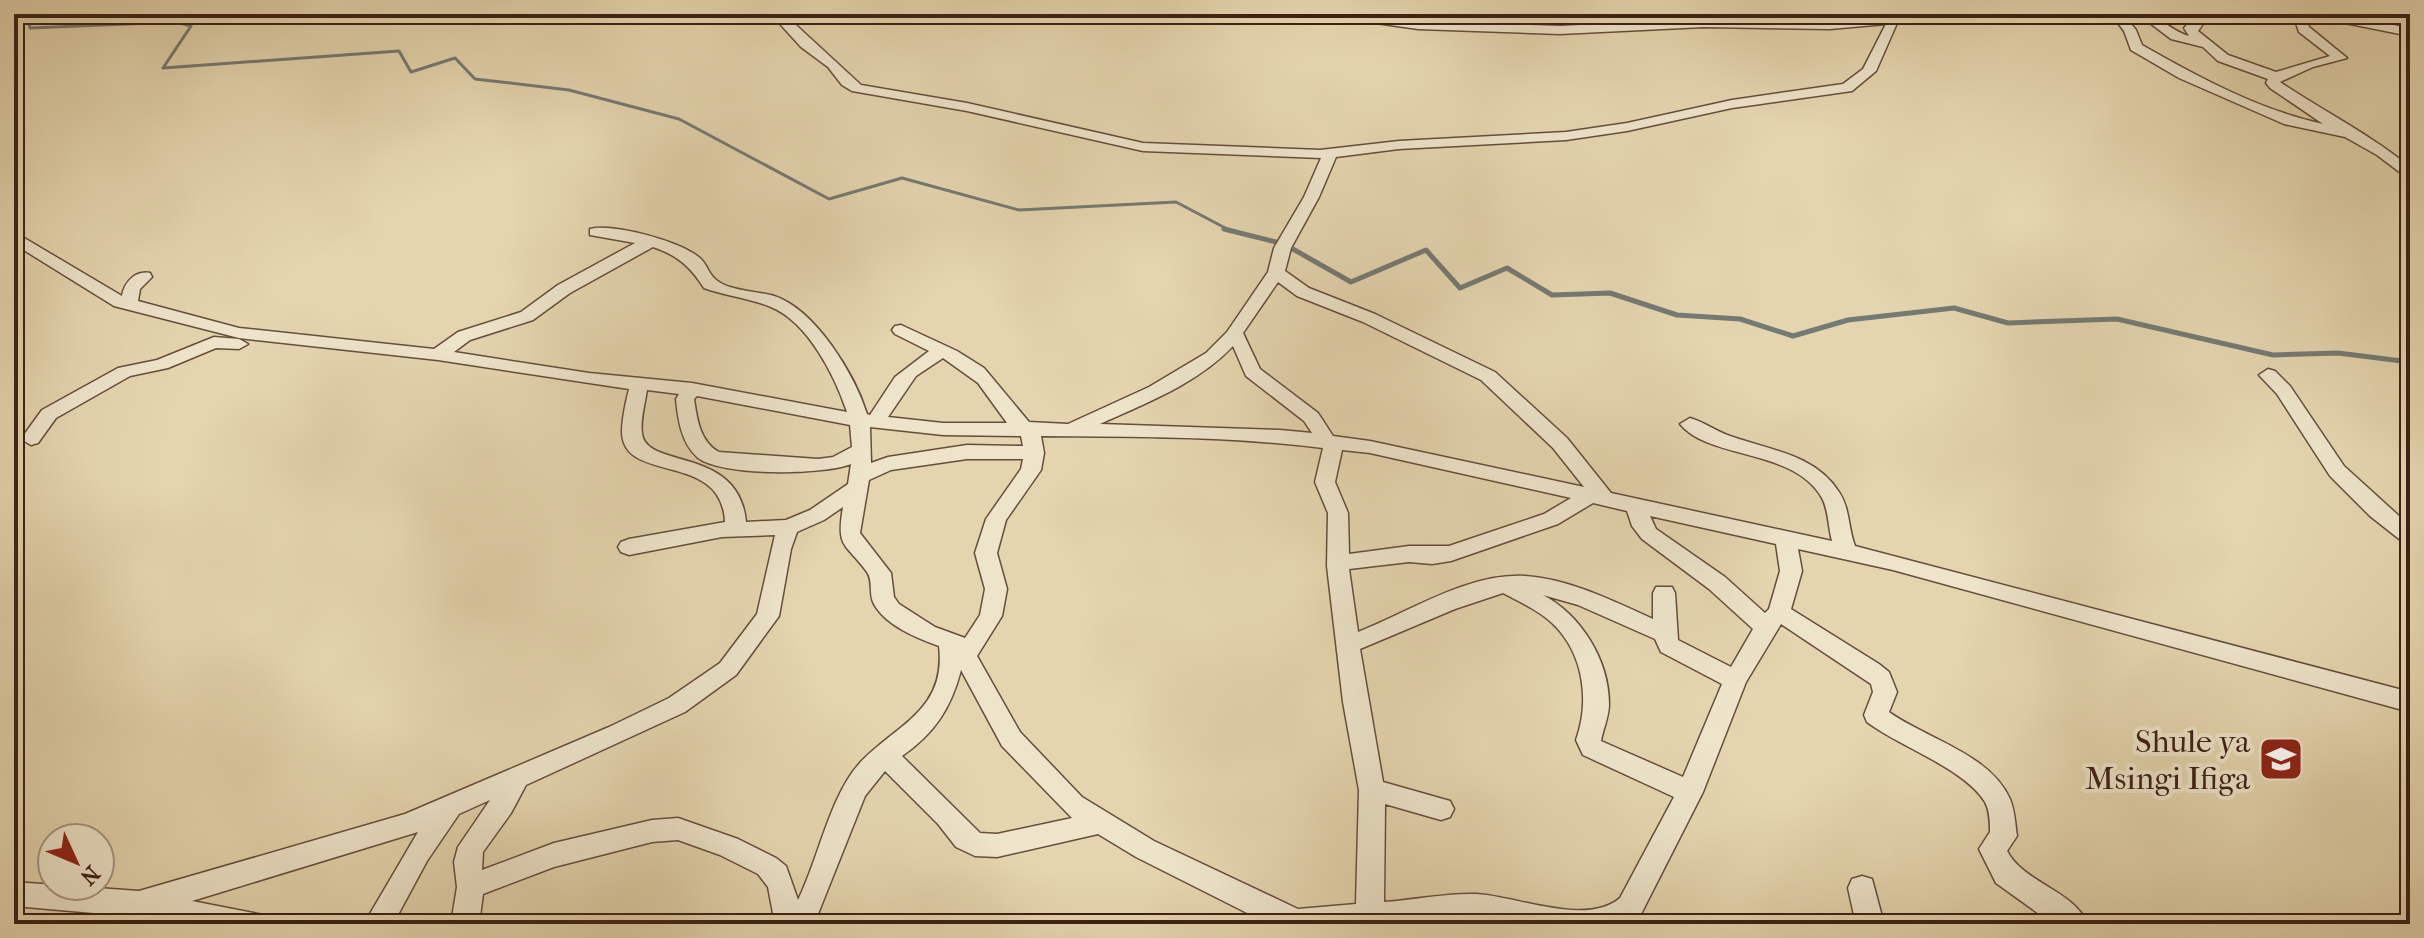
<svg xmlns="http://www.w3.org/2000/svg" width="2424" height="938" font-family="'IM FELL French Canon',serif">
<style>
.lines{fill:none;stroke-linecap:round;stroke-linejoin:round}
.stream-far1{stroke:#747a75;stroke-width:3}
.stream{stroke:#747a75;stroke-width:5}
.minor-casing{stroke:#664d3c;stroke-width:3}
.minor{fill:#ede4ca;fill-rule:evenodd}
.labels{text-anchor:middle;stroke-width:8;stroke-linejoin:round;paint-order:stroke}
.near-poi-label{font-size:32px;fill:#3c2016;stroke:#ede4ca;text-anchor:end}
</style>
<rect width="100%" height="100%" fill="#e4d5ae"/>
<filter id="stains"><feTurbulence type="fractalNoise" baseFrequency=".0025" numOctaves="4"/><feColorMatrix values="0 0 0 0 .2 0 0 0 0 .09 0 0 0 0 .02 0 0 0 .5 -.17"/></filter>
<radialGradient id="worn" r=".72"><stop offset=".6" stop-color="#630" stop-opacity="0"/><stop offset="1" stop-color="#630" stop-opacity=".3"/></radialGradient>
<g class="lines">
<!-- stream-far1 -->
<polyline class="stream-far1" points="27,14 30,28 176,22 191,26 163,68 399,51 411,72 455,58 475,79 569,90 679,119 829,199 902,178 1019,210 1176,202 1231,231"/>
<!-- stream -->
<polyline class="stream" points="1224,229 1284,244 1351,282 1426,250 1460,288 1507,268 1552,295 1610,293 1677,315 1740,319 1793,336 1848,320 1954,308 2008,323 2117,319 2273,355 2338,353 2410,362"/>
<!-- minor casing -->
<g class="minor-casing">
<g id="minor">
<path d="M 771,14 L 784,14 L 861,85 L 967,103 L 1143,143 L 1320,150 L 1399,141 L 1566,132 L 1627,123 L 1732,100 L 1843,84 L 1863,69 L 1886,24 L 1830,29 L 1704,27 L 1560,34 L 1418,29 L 1355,20 L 1296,22 L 1261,14 L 1367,14 L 1418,21 L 1560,26 L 1704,19 L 1830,21 L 1901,14 L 1876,71 L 1852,91 L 1732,108 L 1627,131 L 1566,140 L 1399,149 L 1336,157 L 1319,197 L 1291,248 L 1285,271 L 1309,288 L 1375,314 L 1495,372 L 1567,438 L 1611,493 L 1832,541 C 1828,527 1829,511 1822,498 C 1794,448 1709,460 1680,424 L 1690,418 C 1704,422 1716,431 1730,436 C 1769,450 1815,454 1839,492 C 1850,508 1848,528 1855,546 L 2410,692 L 2410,712 L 1893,570 L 1798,549 L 1802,571 L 1791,609 L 1879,664 L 1889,672 L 1897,692 L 1889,712 C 1927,739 1990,754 2010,799 C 2015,811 2015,823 2017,836 L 2007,851 C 2024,883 2073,890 2088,924 L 2053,924 L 1996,883 L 1979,849 L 1990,832 C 1990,823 1990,811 1985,802 C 1964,768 1900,747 1867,722 L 1864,715 L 1873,692 L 1871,684 L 1781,624 L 1746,682 L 1703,792 L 1640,916 L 1630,924 L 1500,924 L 1477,920 L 1424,924 L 1269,924 L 1136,857 L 1098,834 L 997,857 L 975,856 L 956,847 L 938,824 L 885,771 L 865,796 L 814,924 L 775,924 L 768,887 L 758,874 L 720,855 L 678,840 L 652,842 L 554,867 L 483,894 L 479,924 L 451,924 L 457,887 L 454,862 L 458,847 L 490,800 L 459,814 L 427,861 L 393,924 L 364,924 L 418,832 L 192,901 L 263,915 L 267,924 L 181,924 L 139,917 L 14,906 L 14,882 L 139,891 L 405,814 L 609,727 L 669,698 L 720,663 L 757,614 L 775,535 L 722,537 L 629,555 L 621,552 L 618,547 L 621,542 L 629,539 L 725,522 C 722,450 623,485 622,432 C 622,419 626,401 629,389 L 438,360 L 239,338 L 114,306 L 14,244 L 14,232 L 122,296 C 124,283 135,270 150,273 L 152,277 L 140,289 L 138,301 L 239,328 L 434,349 L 458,332 L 521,312 L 558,285 L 635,243 L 590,235 L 590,229 C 614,223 683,242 701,259 C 707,265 709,274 715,279 C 728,291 757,291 774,296 C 815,309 855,375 867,414 L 870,415 L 895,377 L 929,351 L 895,334 L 892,330 L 895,326 L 901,325 L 957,351 L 984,368 L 1029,422 L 1068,424 L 1149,387 L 1206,353 L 1227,332 L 1268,272 L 1274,248 L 1304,197 L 1321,158 L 1143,151 L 967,111 L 852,91 L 842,85 L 828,67 L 801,47 ZM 653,247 C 677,255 690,266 704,288 C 726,296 749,298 771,307 C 808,322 835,376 847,412 L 692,383 L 589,373 L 454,352 L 470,340 L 533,320 L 570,293 ZM 1278,282 L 1297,296 L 1363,322 L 1481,380 L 1553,448 L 1584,487 L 1370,441 L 1333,436 L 1318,413 L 1260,369 L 1243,333 ZM 1233,346 L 1246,376 L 1304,421 L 1312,433 L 1280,430 L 1100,424 C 1146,403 1197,384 1233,346 ZM 943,358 L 978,383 L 1007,423 L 943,423 L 888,417 L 916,376 ZM 647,390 L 679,394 L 676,399 C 678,419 681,442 697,457 C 721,477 823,475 851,464 L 848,484 L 810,510 L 786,520 L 746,522 C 739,445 645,470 642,433 C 640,421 645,403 647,390 ZM 697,396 L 850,425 L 852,447 L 833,457 L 818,459 L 719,452 C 700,442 697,419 694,399 ZM 870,427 L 943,435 L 1021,436 L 1023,446 L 967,445 L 888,457 L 871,463 ZM 1041,436 C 1135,437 1230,436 1323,448 L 1315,482 L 1328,513 L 1327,566 L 1343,702 L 1359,790 L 1356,904 L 1298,909 L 1154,841 L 1082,797 L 1020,732 L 977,656 L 1002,616 L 1007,589 L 997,553 L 1006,520 L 1041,470 L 1044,453 ZM 1342,450 L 1370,453 L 1571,498 L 1544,514 L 1449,546 L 1409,546 L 1349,554 L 1348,513 L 1335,482 ZM 967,459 L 1023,459 L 1021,469 L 986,519 L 975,553 L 985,589 L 980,615 L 965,638 L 935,627 L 899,604 L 894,597 L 891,573 L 860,533 L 869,480 L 891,470 ZM 1593,503 L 1627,511 L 1632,526 L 1642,539 L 1709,589 L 1753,629 L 1731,667 L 1678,640 L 1675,593 L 1672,587 L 1656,587 L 1653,593 L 1653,619 C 1613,601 1570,579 1525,576 C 1467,573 1410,612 1358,632 L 1349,569 L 1409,562 L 1432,564 L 1451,561 L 1558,524 ZM 843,507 C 836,549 845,542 867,572 C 873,580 869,592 873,602 C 884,625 917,638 939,646 C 947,712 893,726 859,764 C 830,796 818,860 798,900 L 786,866 L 776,858 L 738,839 L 678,818 L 652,820 L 554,843 L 482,870 L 483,852 L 511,813 L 526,785 L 685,712 L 736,675 L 779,616 L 791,549 L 797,532 L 824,520 ZM 1650,516 L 1776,544 L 1780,571 L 1769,609 L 1765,613 L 1725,577 L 1656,529 ZM 1503,593 C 1520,602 1538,610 1552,623 C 1584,653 1590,701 1576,740 L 1583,755 L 1674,797 L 1620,898 C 1586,927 1517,896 1476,894 C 1446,893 1414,900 1384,902 L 1385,804 L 1441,820 L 1450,817 L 1454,809 L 1450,801 L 1383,782 L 1360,649 L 1455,609 ZM 1543,595 L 1578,605 L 1655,639 L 1661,652 L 1722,684 L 1683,777 L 1601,741 C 1603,729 1609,717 1609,704 C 1609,660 1581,615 1543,595 ZM 961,670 L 1002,746 L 1072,818 L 997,834 L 980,833 L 902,756 C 935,733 951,708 961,670 Z"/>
<path d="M 2111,14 L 2123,14 L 2136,30 L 2142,45 C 2198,77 2259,110 2323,124 L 2270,88 L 2266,83 L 2268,79 L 2218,61 L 2203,47 L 2171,39 L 2138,14 C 2161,14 2168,30 2189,36 L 2184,28 L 2197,14 L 2210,14 L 2198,31 L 2228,55 L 2276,72 L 2330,56 L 2299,32 L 2293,14 L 2331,14 L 2410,28 L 2410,36 L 2305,15 L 2309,27 L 2347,58 L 2313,67 L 2280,82 C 2323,111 2371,135 2410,167 L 2410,180 L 2377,155 L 2345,137 L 2284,124 L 2179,78 L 2131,50 L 2124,31 Z"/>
<polygon points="214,337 239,339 248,344 239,349 216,348 168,368 130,376 56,418 38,443 31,445 21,439 42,410 118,368 157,360"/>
<polygon points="2268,369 2275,371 2290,386 2344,466 2410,526 2410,544 2403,542 2370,516 2330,476 2277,394 2259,375"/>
<polygon points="1862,876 1872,879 1884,924 1856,924 1848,888 1852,879"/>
</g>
</g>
<!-- minor -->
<use href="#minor" class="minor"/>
</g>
<!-- icons -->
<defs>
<g id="school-square" transform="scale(2.3)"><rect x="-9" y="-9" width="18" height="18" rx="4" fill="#8f2418" stroke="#ede4ca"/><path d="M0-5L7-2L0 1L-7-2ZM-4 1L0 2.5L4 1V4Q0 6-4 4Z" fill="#fff"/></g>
</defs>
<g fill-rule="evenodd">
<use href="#school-square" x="2281" y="759"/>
</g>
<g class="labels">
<!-- near-poi labels -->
<g class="near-poi-label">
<text x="2250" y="752">Shule ya<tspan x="2250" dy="37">Msingi Ifiga</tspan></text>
</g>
</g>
<!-- margin -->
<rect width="2424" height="938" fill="none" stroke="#e4d5ae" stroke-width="48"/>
<rect x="16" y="16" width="2392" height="906" fill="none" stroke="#3c2016" stroke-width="4"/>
<rect x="24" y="24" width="2376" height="890" fill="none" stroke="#3c2016" stroke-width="2"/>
<!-- north arrow -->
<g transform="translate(76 862) rotate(134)"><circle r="38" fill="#ede4ca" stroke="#a69682" stroke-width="2"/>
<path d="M0-6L14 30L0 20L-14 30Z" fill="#8f2418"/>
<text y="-12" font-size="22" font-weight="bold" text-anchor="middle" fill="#3c2016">N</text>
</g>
<rect width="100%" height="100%" filter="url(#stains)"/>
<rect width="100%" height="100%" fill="url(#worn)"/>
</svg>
